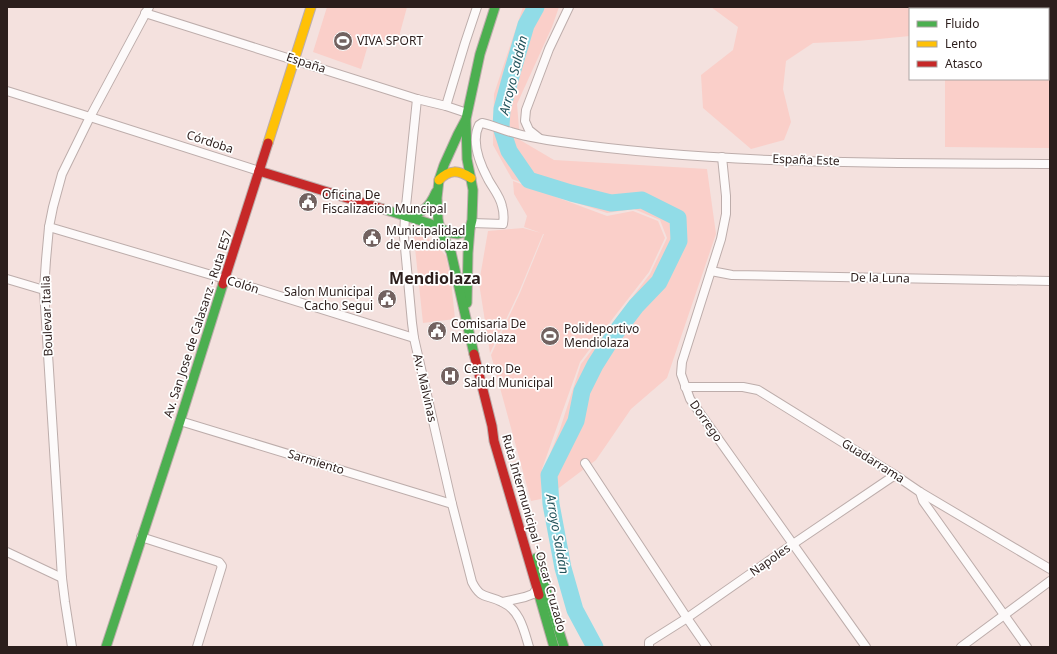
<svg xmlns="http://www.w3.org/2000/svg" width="1057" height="654" font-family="'Noto Sans',sans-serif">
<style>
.green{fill:#facfc9}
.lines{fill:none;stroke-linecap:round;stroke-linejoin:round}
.river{stroke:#91dce7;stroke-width:17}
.street-casing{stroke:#bdadab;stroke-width:10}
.fast-casing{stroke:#bdadab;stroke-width:11}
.slow-casing{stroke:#bdadab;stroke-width:11}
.jam-casing{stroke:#bdadab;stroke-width:11}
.street{stroke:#fdfafa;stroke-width:8}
.fast{stroke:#4caf50;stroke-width:9}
.slow{stroke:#ffc107;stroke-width:9}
.jam{stroke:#c62828;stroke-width:9}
.labels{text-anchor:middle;stroke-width:3.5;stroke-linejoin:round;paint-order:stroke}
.poi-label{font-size:12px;fill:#2c1e1c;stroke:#fff;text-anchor:start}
.street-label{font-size:12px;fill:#2c1e1c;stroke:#fff}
.water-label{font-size:13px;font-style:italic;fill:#23545c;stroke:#fff}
.district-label{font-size:16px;font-weight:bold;fill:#2c1e1c;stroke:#fff}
</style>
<rect width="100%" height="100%" fill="#f4e1de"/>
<!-- green -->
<g class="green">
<polygon points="327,7 407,7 397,44 370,38 361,69 313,52"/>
<polygon points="523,7 559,7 552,27 517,104 520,140 554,160 707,169 716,234 667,378 631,409 596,460 543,500 544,469 560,429 581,364 650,274 667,238 660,220 634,209 607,213 556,196 512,179 493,145 494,94"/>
<polygon points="711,7 932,7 932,9 910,9 910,36 858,41 813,43 786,61 783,89 791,122 784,140 751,149 703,108 701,75 733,50 738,27"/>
<polygon points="945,7 1050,7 1050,148 945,147 945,79 1048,79 1048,9 945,9"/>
<polygon points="513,181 607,216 633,211 658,221 665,238 649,272 614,317 580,362 542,469 541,499 531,501 491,355 520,293 544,234 543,234 519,292 490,353 479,283 488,231 523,228 541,233 524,227 527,216 514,194"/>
<polygon points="413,229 418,229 438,247 446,256 451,280 455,319 423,323"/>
</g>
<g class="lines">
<!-- river -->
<polyline class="river" points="536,7 526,25 511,76 502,109 501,127 509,151 529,180 571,193 611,203 642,200 678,218 679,241 659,282 636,306 614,335 595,365 582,391 576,421 549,475 551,504 563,568 575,610 595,647"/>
<!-- street casing -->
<g class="street-casing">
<g id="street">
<polyline points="145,13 417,99 446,106 467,113"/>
<polyline points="7,91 90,117 259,171"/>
<path d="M 417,99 L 405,216 L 404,237 L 412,323 L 414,338 L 452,504 L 472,582 C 481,600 487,594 502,602 C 520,610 524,630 529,647"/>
<polyline points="446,106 465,43 477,7"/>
<polyline points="539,138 529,130 525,121 526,110 549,49 569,7"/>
<polyline points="722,157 726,196 726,214 721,239 682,362 681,374 690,399 866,647"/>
<path d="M 472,223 L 503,224 C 504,218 504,213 502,206 C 500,196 492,187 488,179 C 480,164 471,141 479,125 L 482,123 C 492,125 502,130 511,132 C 527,137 545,140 561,142 C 722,165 888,163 1050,164"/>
<polyline points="49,227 225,279 414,338"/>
<polyline points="711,271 732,275 1050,281"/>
<polyline points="7,279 44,290"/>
<polyline points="685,387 743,387 758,390 895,475 920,492 1050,569"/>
<polyline points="180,421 452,504"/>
<polyline points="585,463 687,618 707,647"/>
<polyline points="920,492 923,501 1027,647"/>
<polyline points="141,537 219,562 222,566 197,647"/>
<polyline points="7,552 62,578"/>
<polyline points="503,602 525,597 533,594 537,588"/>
<polyline points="72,647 65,602 62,578 44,290 46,260 49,227 53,207 62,174 90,117 149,7"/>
<polyline points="649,647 649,642 687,618 793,544 895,475"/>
<polyline points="961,647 1050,581"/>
</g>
</g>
<!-- fast casing -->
<g class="fast-casing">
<g id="fast">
<polyline points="466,121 467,159 473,190 472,220 470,228 468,253 467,303"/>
<polyline points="383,209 428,223 451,233 458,234 462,233 470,228"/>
<path d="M 406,216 C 423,213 429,208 436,192"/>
<polyline points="474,354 451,252 440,229 438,219 437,198 439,180 444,165 458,134 466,119 480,54 495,7"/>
<polyline points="536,558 564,647"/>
<polyline points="539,595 554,647"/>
<polyline points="106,647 180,421 223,284"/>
</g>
</g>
<!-- slow casing -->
<g class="slow-casing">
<g id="slow">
<polyline points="268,143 311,7"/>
<path d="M 439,180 C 450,169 458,170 471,178"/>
</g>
</g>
<!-- jam casing -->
<g class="jam-casing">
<g id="jam">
<polyline points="259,171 383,209"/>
<polyline points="223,284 268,143"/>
<polyline points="474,354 492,426 494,441 539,595"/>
</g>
</g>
<!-- street -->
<use href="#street" class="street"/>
<!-- fast -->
<use href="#fast" class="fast"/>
<!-- slow -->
<use href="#slow" class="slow"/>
<!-- jam -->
<use href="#jam" class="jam"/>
</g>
<!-- icons -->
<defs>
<g id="stadium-disc" transform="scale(1)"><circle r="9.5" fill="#726260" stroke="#fff"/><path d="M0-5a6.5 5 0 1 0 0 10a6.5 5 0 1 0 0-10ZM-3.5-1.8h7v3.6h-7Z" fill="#fff"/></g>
<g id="civic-disc" transform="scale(1)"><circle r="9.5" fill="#726260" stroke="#fff"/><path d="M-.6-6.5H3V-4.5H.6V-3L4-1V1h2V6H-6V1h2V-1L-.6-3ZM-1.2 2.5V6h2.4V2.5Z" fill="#fff"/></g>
<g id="hospital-disc" transform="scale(1)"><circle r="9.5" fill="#726260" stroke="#fff"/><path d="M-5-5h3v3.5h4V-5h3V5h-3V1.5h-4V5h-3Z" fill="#fff"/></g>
</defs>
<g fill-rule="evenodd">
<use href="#stadium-disc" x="343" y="41"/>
<use href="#civic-disc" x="308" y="202"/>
<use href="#civic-disc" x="372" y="238"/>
<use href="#civic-disc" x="387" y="299"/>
<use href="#civic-disc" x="437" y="331"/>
<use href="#stadium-disc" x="550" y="336"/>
<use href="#hospital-disc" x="450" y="376"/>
</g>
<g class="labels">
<!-- poi labels -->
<g class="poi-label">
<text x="357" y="45">VIVA SPORT</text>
<text x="322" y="199">Oficina De<tspan x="322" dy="14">Fiscalizacion Muncipal</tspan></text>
<text x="386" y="235">Municipalidad<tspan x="386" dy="14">de Mendiolaza</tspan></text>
<text x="373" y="296" text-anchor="end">Salon Municipal<tspan x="373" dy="14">Cacho Segui</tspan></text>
<text x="451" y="328">Comisaria De<tspan x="451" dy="14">Mendiolaza</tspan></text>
<text x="564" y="333">Polideportivo<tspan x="564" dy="14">Mendiolaza</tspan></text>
<text x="464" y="373">Centro De<tspan x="464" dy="14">Salud Municipal</tspan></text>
</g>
<!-- street labels -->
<g class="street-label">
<text transform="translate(306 63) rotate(18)" y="4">España</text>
<text transform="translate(210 142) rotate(18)" y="4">Córdoba</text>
<text transform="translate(806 160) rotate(2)" y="4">España Este</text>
<text transform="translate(880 278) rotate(1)" y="4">De la Luna</text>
<text transform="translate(243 285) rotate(17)" y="4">Colón</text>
<text transform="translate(47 316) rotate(-92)" y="4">Boulevar Italia</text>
<text transform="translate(198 324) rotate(-72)" y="4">Av. San Jose de Calasanz - Ruta E57</text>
<text transform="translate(425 388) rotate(77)" y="4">Av. Malvinas</text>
<text transform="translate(706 421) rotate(55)" y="4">Dorrego</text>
<text transform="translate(873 461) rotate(32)" y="4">Guadarrama</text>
<text transform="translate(316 462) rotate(17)" y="4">Sarmiento</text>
<text transform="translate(534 533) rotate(74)" y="4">Ruta Intermunicipal - Oscar Cruzado</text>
<text transform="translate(770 560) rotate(-35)" y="4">Napoles</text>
</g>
<!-- water labels -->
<g class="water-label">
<text transform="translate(513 75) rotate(-76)" y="5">Arroyo Saldán</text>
<text transform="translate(558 534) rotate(80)" y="5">Arroyo Saldán</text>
</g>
<!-- district labels -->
<g class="district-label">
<text x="435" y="284">Mendiolaza</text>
</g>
</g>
<!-- border -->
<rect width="1057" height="654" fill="none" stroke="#2c1e1c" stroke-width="16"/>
<!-- legend -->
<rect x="909" y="8" width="140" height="72" fill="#ffffff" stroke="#aba5a4"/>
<rect x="917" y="21" width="20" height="6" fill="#4caf50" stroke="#aba5a4"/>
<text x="945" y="28" font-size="12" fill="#2c1e1c">Fluido</text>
<rect x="917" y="41" width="20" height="6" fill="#ffc107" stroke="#aba5a4"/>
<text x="945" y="48" font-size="12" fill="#2c1e1c">Lento</text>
<rect x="917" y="61" width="20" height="6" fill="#c62828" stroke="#aba5a4"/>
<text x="945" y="68" font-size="12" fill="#2c1e1c">Atasco</text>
</svg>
